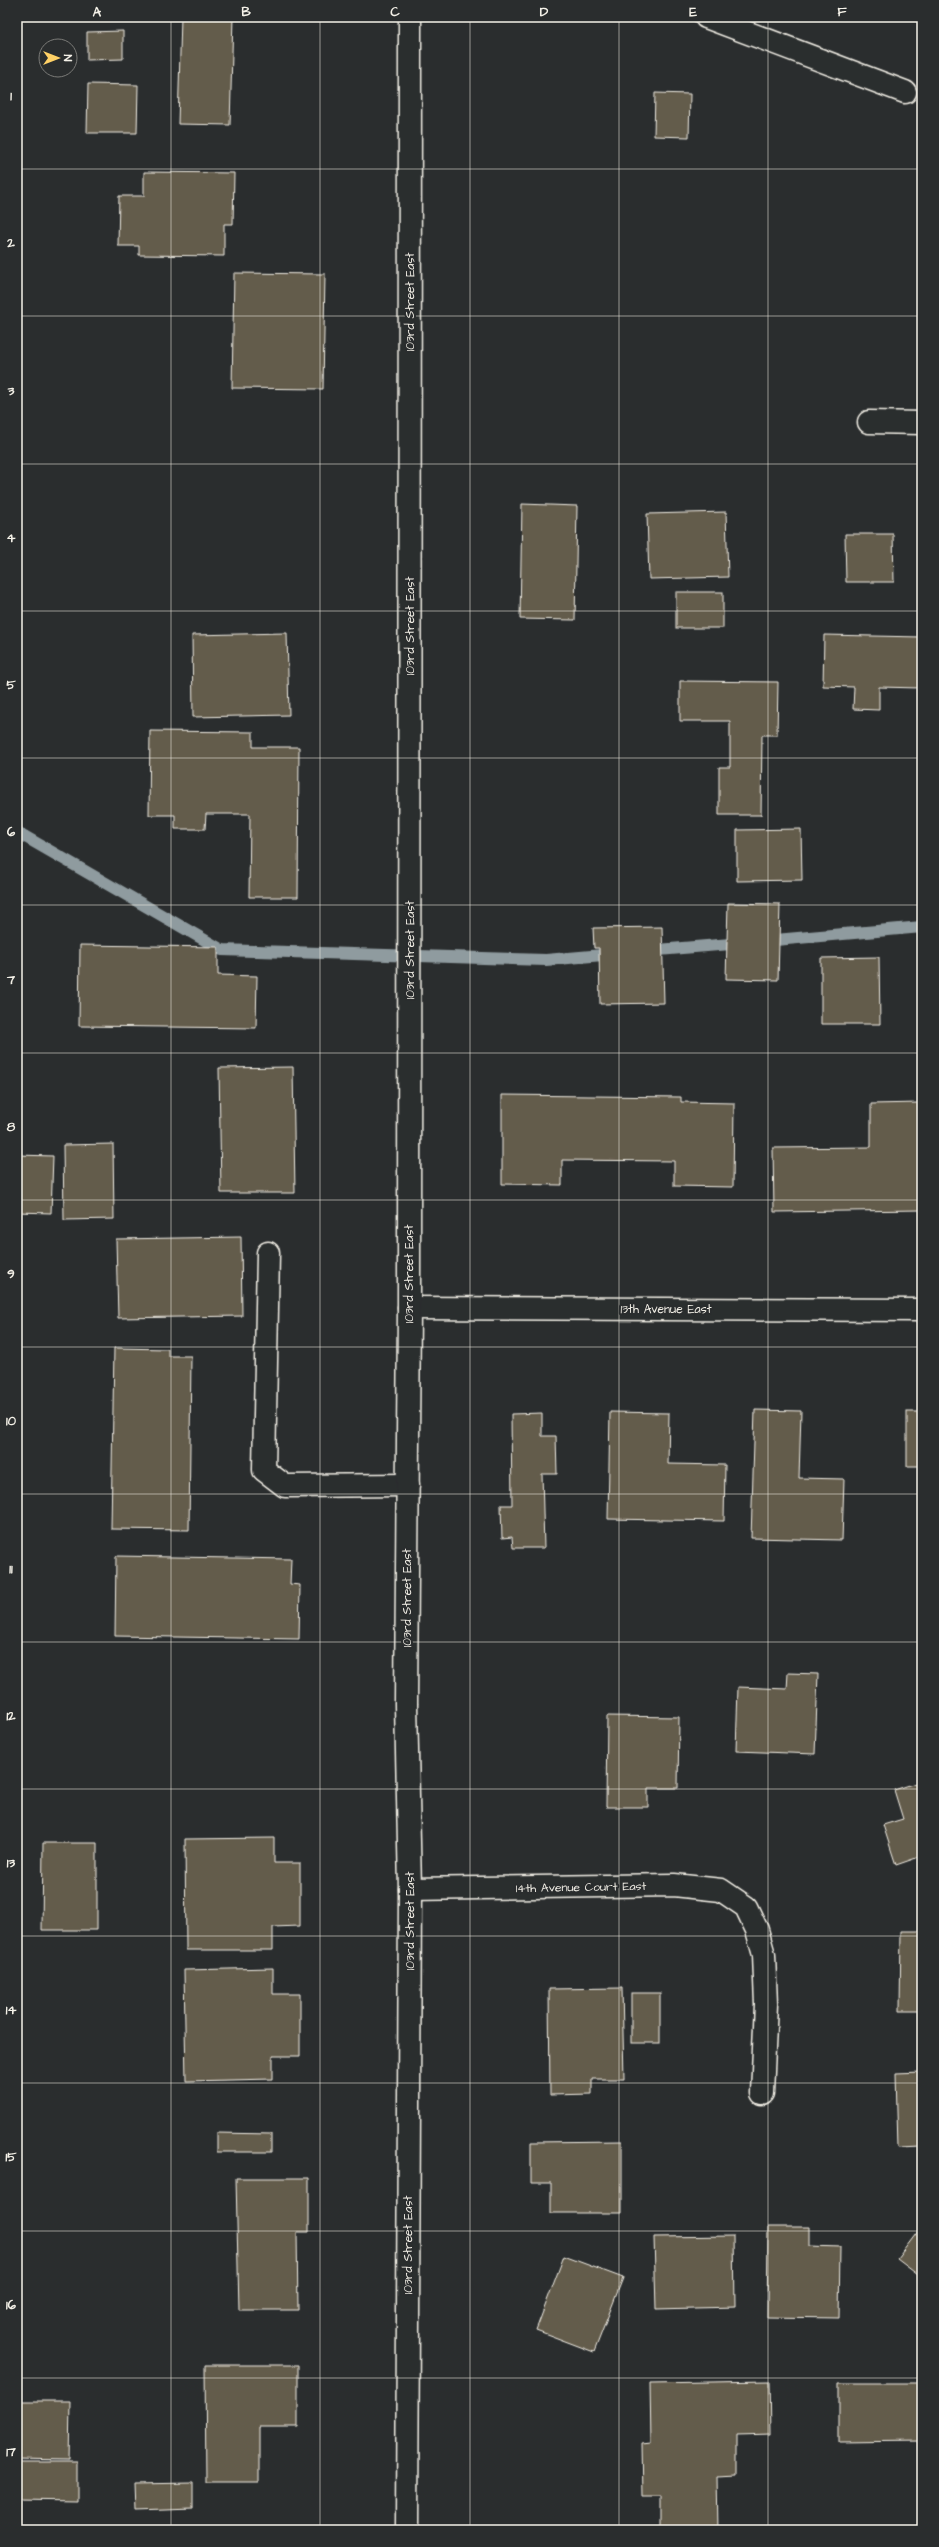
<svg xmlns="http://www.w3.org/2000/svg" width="939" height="2547" font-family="'Architects Daughter',sans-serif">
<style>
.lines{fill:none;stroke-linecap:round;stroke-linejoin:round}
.stream{stroke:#8f9b9f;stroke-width:12}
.building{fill:#645b4c;stroke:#f4f1e8}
.minor-casing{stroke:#f4f1e8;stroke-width:25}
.minor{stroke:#2a2d2e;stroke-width:22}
.grid{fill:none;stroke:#f4f1e8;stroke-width:1;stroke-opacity:0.55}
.labels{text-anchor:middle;stroke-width:4;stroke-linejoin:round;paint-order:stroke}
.street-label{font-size:12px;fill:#f4f1e8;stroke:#2a2d2e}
.neatline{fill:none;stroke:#f4f1e8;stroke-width:1.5}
.grid-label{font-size:13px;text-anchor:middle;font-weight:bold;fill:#f4f1e8}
</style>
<rect width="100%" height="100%" fill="#2a2d2e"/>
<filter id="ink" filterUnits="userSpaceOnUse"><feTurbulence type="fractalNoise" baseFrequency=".025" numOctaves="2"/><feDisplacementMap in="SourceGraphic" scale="8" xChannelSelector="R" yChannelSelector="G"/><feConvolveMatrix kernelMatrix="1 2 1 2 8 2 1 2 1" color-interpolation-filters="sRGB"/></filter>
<g filter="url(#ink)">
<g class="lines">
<!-- stream -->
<g class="stream">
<polyline points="17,832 222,950 546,960 614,954"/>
<polyline points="764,941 922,927"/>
<polyline points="646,951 743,943"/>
</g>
</g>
<!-- building -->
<g class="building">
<polygon points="181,17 233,17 230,125 178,124"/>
<polygon points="123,31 123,59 87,60 87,32"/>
<polygon points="88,84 138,85 137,133 87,133"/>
<polygon points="655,93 690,94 689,137 654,136"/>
<polygon points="144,172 234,173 233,224 224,224 224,256 139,255 139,246 118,246 119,196 144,196"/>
<polygon points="234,273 325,274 323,389 232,388"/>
<polygon points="522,504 577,506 575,620 520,619"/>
<polygon points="726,512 728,577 649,579 647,514"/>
<polygon points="845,534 893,534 894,582 846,582"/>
<rect x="676" y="592" width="47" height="36"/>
<polygon points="287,633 289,715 193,717 192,635"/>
<polygon points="824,635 921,637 920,688 879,687 879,710 853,709 854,687 823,686"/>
<polygon points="680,681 778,682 777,735 762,735 761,815 719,815 719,767 730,767 730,721 680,721"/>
<polygon points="150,731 253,732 253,747 299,747 298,897 249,897 250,814 206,814 205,829 175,829 175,815 149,815"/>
<polygon points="801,829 802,880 737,881 737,830"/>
<polygon points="728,903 780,904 778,980 726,979"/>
<polygon points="662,927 664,1003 600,1004 599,948 594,948 593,928"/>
<polygon points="80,945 218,947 218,975 257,976 256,1028 79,1026"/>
<polygon points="879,957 880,1024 821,1024 821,958"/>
<polygon points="293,1067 295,1193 221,1193 219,1068"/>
<polygon points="502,1095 681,1097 681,1102 734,1103 733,1187 674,1186 674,1161 562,1160 562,1185 502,1184"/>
<polygon points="920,1103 921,1210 774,1212 773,1148 871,1147 871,1104"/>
<polygon points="113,1144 114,1219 64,1220 63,1145"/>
<polygon points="17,1155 53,1156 51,1213 17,1212"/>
<polygon points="241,1237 242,1316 118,1318 116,1239"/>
<polygon points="114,1348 168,1349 168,1356 191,1356 189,1530 111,1529"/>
<polygon points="755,1410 801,1411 799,1478 844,1479 842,1540 751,1538"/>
<polygon points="610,1412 669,1413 668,1464 725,1465 724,1521 608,1519"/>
<rect x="907" y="1412" width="15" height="54"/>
<polygon points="542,1413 542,1436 556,1436 557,1474 542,1474 544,1548 513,1548 512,1537 502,1538 501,1505 512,1505 511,1414"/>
<polygon points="116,1556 291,1559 290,1584 300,1585 299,1639 115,1636"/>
<polygon points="788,1673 818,1674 815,1754 736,1751 738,1687 787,1689"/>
<polygon points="607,1716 679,1717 678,1788 648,1788 648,1807 606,1807"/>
<polygon points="922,1781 922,1856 896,1865 883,1825 903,1819 894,1790"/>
<polygon points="274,1838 274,1863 300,1863 300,1926 273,1927 273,1950 186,1950 185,1839"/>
<polygon points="43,1843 97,1843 97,1930 42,1930"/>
<polygon points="901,1931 922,1931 922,2010 900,2010"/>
<polygon points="273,1968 273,1994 300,1994 300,2056 273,2056 273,2079 186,2081 184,1970"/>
<polygon points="622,1988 624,2079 592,2079 592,2094 550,2095 549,1989"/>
<rect x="631" y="1993" width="29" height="50"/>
<polygon points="922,2072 922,2147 898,2148 896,2073"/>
<polygon points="217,2133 271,2134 271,2152 217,2152"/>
<polygon points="622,2141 622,2213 551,2213 551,2183 531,2183 531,2142"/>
<polygon points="236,2178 309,2178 309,2232 297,2232 298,2310 239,2310"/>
<polygon points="922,2226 922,2278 897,2259"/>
<polygon points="768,2227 810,2227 810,2246 840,2247 839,2318 767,2317"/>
<polygon points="734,2236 735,2307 656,2309 654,2237"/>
<polygon points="564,2256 623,2278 594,2352 536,2330"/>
<polygon points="205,2365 298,2365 298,2427 259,2427 259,2482 206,2482"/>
<polygon points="770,2381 771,2434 737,2435 737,2476 717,2477 718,2530 660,2530 660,2496 643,2496 642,2443 651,2442 650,2383"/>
<polygon points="839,2383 922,2383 922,2441 839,2442"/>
<polygon points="17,2401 70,2401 69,2460 17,2459"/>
<polygon points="17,2462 77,2462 77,2500 17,2499"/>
<polygon points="193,2483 193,2509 135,2511 134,2484"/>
</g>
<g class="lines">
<!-- minor casing -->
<g class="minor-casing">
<g id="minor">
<polyline points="706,17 905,92"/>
<polyline points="869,422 922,423"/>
<polyline points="268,1253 264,1470 285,1486 408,1485"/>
<polyline points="409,1308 922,1310"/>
<polyline points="410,1889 674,1885 721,1890 746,1907 757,1930 764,1955 766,2004 762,2093"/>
<polyline points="407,2530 410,1889 406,1704 409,1308 410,17"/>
</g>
</g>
<!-- minor -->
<use href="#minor" class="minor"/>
</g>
</g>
<!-- grid -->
<path class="grid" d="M 171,17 L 171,2530M 320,17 L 320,2530M 470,17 L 470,2530M 619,17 L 619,2530M 768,17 L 768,2530M 17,169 L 922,169M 17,316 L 922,316M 17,464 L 922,464M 17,611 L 922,611M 17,758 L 922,758M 17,905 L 922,905M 17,1053 L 922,1053M 17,1200 L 922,1200M 17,1347 L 922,1347M 17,1494 L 922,1494M 17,1642 L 922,1642M 17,1789 L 922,1789M 17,1936 L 922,1936M 17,2083 L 922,2083M 17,2231 L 922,2231M 17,2378 L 922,2378"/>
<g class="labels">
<!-- street labels -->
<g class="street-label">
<text transform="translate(410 302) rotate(-90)" y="4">103rd Street East</text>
<text transform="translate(410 626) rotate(-90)" y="4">103rd Street East</text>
<text transform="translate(410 950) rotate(-90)" y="4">103rd Street East</text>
<text transform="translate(409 1274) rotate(-90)" y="4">103rd Street East</text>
<text x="666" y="1313">13th Avenue East</text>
<text transform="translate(407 1598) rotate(-90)" y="4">103rd Street East</text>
<text transform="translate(581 1887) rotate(-1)" y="4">14th Avenue Court East</text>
<text transform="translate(410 1921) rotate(-90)" y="4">103rd Street East</text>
<text transform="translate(408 2245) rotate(-90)" y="4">103rd Street East</text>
</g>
</g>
<!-- margin -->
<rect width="939" height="2547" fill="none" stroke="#2a2d2e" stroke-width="44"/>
<!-- north arrow -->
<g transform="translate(58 58) rotate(90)"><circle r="19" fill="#2a2d2e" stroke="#7b7b78"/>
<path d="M0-3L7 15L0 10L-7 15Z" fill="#ffd166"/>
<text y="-6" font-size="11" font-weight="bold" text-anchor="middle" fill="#f4f1e8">N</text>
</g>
<rect x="22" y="22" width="895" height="2503" class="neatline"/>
<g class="grid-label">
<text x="97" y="16">A</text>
<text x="246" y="16">B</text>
<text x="395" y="16">C</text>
<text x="544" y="16">D</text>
<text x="693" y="16">E</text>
<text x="842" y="16">F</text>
<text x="11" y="100">1</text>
<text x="11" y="247">2</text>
<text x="11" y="395">3</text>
<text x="11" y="542">4</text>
<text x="11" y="689">5</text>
<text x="11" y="836">6</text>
<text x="11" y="984">7</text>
<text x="11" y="1131">8</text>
<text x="11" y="1278">9</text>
<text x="11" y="1425">10</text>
<text x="11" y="1573">11</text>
<text x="11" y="1720">12</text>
<text x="11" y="1867">13</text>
<text x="11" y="2014">14</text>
<text x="11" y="2161">15</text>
<text x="11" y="2309">16</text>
<text x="11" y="2456">17</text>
</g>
</svg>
